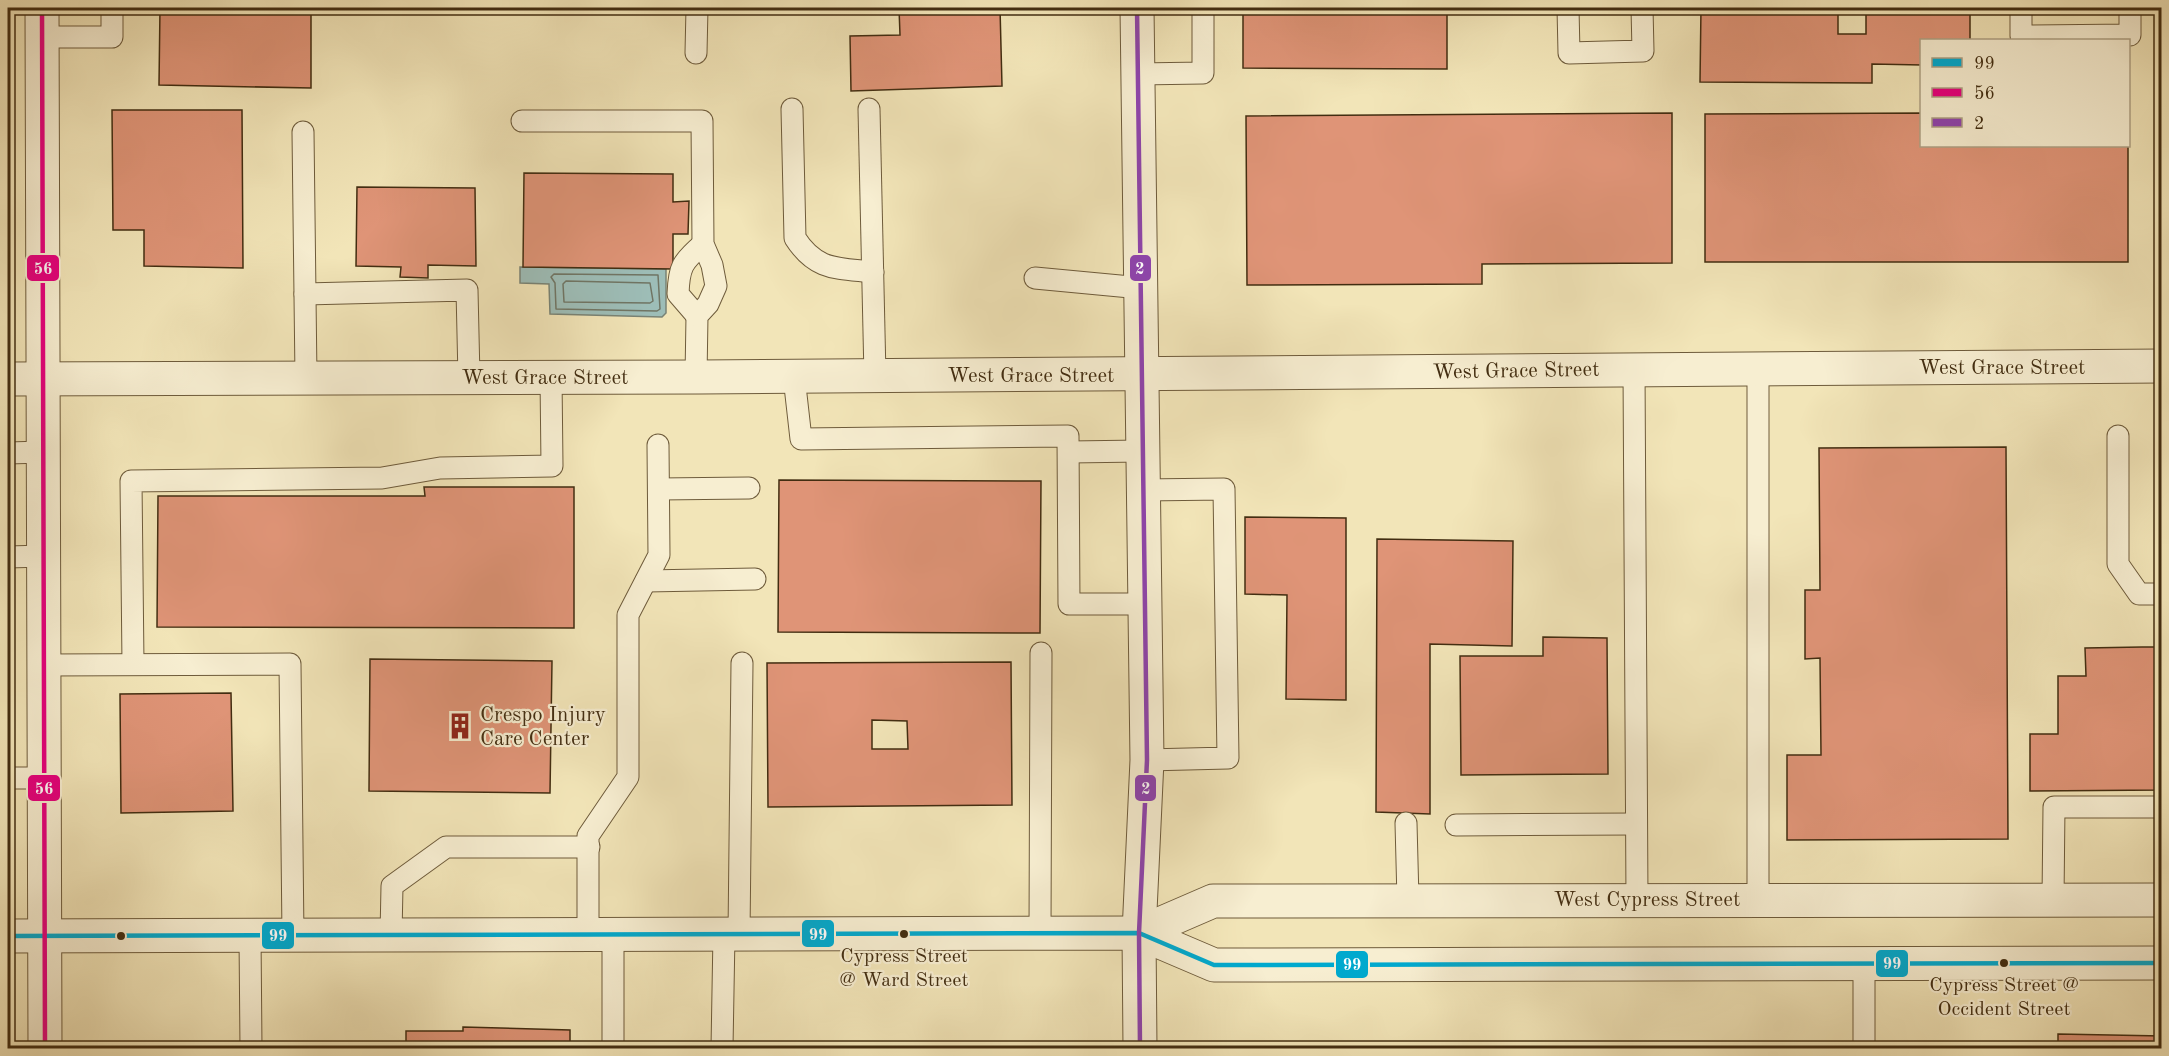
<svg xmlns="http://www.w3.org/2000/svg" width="2169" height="1056" font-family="'Old Standard TT',serif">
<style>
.water{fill:#9dbdb7;stroke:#798375;stroke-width:1.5}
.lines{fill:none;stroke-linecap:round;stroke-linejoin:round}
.shore{stroke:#707564;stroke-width:1.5}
.building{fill:#df9477;stroke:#422d11;stroke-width:1.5;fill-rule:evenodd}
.service-casing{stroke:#6e5b3b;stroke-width:23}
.minor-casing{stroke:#6e5b3b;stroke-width:35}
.tertiary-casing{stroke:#6e5b3b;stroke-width:35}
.service{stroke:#f7eed1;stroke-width:21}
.minor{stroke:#f7eed1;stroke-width:33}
.tertiary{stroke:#f7eed1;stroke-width:33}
.bus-1-casing{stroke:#f7eed1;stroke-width:9}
.bus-2-casing{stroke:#f7eed1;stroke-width:9}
.bus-3-casing{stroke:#f7eed1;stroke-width:9}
.bus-1{stroke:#00a9ce;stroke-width:4.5}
.bus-2{stroke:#e5007d;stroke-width:4.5}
.bus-3{stroke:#8e44ad;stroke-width:4.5}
.bus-dot{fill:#422d11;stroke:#f7eed1;stroke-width:2}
.labels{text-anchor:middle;stroke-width:4.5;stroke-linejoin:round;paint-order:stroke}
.bus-label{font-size:20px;fill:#422d11;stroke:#f7eed1}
.street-label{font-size:21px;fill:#422d11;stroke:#f7eed1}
.poi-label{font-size:21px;fill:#422d11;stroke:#f7eed1;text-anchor:start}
.line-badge{stroke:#f7eed1;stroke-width:2}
.badge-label{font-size:16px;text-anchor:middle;font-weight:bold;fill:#fff}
</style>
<rect width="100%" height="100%" fill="#f2e5b8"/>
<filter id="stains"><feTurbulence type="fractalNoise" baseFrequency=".00333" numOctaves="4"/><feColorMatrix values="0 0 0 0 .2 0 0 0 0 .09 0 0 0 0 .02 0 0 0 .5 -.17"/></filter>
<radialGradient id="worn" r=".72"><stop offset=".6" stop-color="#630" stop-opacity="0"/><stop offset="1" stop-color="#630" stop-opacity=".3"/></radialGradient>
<!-- water -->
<polygon class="water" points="520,267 666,269 666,313 662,317 550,314 549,284 520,283"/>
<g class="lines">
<!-- shore -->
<g class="shore">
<polygon points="554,274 658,275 660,309 657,311 556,309 555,283 551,277"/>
<polygon points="566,281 650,283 653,301 650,303 564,302 563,284"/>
</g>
</g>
<!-- building -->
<g class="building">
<polygon points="160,8 311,8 311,88 159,85"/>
<polygon points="899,8 1000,8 1002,86 851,91 850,36 900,35"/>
<polygon points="1243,8 1447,8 1447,69 1243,68"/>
<polygon points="1701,8 1838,8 1838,34 1866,34 1866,8 1970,8 1970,40 1922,40 1922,65 1872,64 1872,83 1700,82"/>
<polygon points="112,110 242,110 243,268 144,266 144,230 113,230"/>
<polygon points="1672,113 1672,263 1482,264 1482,284 1247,285 1246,116"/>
<polygon points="1922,113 1922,146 2128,146 2128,262 1705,262 1705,114"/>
<polygon points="524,173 673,174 673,202 689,201 688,234 673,234 673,269 523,267"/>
<polygon points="357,187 475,188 476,266 428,265 428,278 400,277 401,267 356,266"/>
<polygon points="2006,447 2008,839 1787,840 1787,755 1821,755 1820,658 1805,659 1805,590 1820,590 1819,448"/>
<polygon points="779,480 1041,481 1040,633 778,632"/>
<polygon points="424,487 574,487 574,628 157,627 158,496 425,496"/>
<polygon points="1245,517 1346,518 1346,700 1286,699 1287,595 1245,594"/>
<polygon points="1377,539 1513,541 1512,646 1430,644 1430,814 1376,812"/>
<polygon points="1543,637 1607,638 1608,774 1461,775 1460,656 1543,656"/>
<polygon points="2142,647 2162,647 2162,790 2030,791 2030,734 2058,734 2058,676 2086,676 2085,648"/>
<polygon points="370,659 552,661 550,793 369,791"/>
<path d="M 1011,662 L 1012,805 L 768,807 L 767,663 ZM 872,720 L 907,721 L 908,749 L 872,749 Z"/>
<polygon points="231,693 233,811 121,813 120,694"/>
<polygon points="463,1027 570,1030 570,1048 406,1048 406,1031 463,1031"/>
<polygon points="2058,1034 2162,1036 2162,1048 2058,1048"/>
<polygon points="187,1045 187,1048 87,1048 87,1046"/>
</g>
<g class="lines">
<!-- service casing -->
<g class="service-casing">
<g id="service">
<polyline points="1568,8 1569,53 1643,51 1642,8"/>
<polyline points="2021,8 2021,36 2130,35 2130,8"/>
<polyline points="42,37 112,37 112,8"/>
<polyline points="696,53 697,8"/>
<polyline points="1138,74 1203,73 1203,8"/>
<path d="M 792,109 L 795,238 C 816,271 837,268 873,272"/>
<polyline points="869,109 875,376"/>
<polyline points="522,121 702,121 703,244 712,265 716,286 708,304 697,316 696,377"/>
<polyline points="303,132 306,378"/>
<polyline points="1035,278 1141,288"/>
<polyline points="305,294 467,290 469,378"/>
<path d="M 697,316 L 678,294 C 679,267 682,262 703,244"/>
<polyline points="1634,368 1637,899"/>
<polyline points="794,377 801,439 1068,436 1069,604 1145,604"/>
<polyline points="2118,436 2118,564 2139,594 2162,594"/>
<polyline points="1069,452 1142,451"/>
<polyline points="8,453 43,452"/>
<polyline points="659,489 749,488"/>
<polyline points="1143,490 1224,489 1228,758 1147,760"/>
<polyline points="8,557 44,556"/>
<polyline points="646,581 755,579"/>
<polyline points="133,664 131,481 382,478 440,468 552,466 551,377"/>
<polyline points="44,665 290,664 293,936"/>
<polyline points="8,778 44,778"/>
<polyline points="1406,823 1408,900"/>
<polyline points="1456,825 1636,824"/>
<polyline points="1758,899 1758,368"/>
<polyline points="2053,899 2054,807 2162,807"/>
<polyline points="1040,933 1041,653"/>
<polyline points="613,934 613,1048"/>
<polyline points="739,934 742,663"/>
<polyline points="391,935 392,886 446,847 589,847"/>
<polyline points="588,935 588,836 628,777 628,615 659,555 658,445"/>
<polyline points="250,936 251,1048"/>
<polyline points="1864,965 1864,1048"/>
<polyline points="722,1048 724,934"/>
</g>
</g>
<!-- minor casing -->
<g class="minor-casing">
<g id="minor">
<polyline points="42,8 45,1048"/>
<polyline points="1137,8 1147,760 1139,933 1140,1048"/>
<path d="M 8,379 C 726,380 1443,369 2162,366"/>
</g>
</g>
<!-- tertiary casing -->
<g class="tertiary-casing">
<g id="tertiary">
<polyline points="1139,933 1213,901 2162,900"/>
<polyline points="8,936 1139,933 1214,965 2162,963"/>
</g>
</g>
<!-- service -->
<use href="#service" class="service"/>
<!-- minor -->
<use href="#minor" class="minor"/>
<!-- tertiary -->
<use href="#tertiary" class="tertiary"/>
<!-- bus-1 casing -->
<g class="bus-1-casing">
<polyline id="bus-1" points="8,936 1139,933 1214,965 2162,963"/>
</g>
<!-- bus-2 casing -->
<g class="bus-2-casing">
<polyline id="bus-2" points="42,8 45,1048"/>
</g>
<!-- bus-3 casing -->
<g class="bus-3-casing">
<polyline id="bus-3" points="1137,8 1147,760 1139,933 1140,1048"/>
</g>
<!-- bus-1 -->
<use href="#bus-1" class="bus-1"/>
<!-- bus-2 -->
<use href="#bus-2" class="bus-2"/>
<!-- bus-3 -->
<use href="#bus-3" class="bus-3"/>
</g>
<!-- icons -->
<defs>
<g id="building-bare" transform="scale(2.07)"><path d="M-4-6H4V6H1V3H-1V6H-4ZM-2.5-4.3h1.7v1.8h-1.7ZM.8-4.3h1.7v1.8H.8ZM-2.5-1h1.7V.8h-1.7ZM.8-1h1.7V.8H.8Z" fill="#8f2418" stroke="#f7eed1" stroke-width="2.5" paint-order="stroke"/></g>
</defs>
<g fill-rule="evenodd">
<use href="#building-bare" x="460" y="726"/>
</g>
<!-- markers -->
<g class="bus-dot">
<circle cx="904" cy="934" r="5"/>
<circle cx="121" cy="936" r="5"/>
<circle cx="2004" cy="963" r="5"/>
</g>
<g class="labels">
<!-- bus labels -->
<g class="bus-label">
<text x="904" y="962">Cypress Street<tspan x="904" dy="24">@ Ward Street</tspan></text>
<text x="2004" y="991">Cypress Street @<tspan x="2004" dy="24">Occident Street</tspan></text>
</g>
<!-- street labels -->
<g class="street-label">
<text x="2002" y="374">West Grace Street</text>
<text transform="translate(1516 370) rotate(-1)" y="7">West Grace Street</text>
<text x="1031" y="382">West Grace Street</text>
<text x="545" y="384">West Grace Street</text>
<text x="1647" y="906">West Cypress Street</text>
</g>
<!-- poi labels -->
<g class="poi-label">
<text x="480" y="721">Crespo Injury<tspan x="480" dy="24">Care Center</tspan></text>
</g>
</g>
<g class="line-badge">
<rect x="26" y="254" width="34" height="28" rx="6" fill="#e5007d"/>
<rect x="1129" y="254" width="23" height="28" rx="6" fill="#8e44ad"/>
<rect x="27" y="774" width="34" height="28" rx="6" fill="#e5007d"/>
<rect x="1134" y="774" width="23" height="28" rx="6" fill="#8e44ad"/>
<rect x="801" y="919" width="34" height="29" rx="6" fill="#00a9ce"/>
<rect x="261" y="921" width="34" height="29" rx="6" fill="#00a9ce"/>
<rect x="1875" y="949" width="34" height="29" rx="6" fill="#00a9ce"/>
<rect x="1335" y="950" width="34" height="29" rx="6" fill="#00a9ce"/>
</g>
<g class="badge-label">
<text x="43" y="274">56</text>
<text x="1140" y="274">2</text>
<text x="44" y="794">56</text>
<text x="1146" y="794">2</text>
<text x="818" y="940">99</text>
<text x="278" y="941">99</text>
<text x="1892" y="969">99</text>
<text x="1352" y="970">99</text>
</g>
<!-- margin -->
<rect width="2169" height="1056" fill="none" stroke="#f2e5b8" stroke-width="30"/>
<rect x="9" y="9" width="2151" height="1038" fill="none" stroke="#422d11" stroke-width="3"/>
<rect x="15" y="15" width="2139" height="1026" fill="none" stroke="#422d11" stroke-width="1.5"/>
<!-- legend -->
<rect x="1920" y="39" width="210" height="108" fill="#f7eed1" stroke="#afa184" stroke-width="1.5"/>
<rect x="1932" y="58" width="30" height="9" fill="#00a9ce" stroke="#afa184" stroke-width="1.5"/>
<text x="1974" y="69" font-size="18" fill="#422d11">99</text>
<rect x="1932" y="88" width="30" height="9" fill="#e5007d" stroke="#afa184" stroke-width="1.5"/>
<text x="1974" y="99" font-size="18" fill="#422d11">56</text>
<rect x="1932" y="118" width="30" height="9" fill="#8e44ad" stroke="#afa184" stroke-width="1.5"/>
<text x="1974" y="129" font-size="18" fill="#422d11">2</text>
<rect width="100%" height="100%" filter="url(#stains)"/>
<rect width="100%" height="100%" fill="url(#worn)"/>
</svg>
